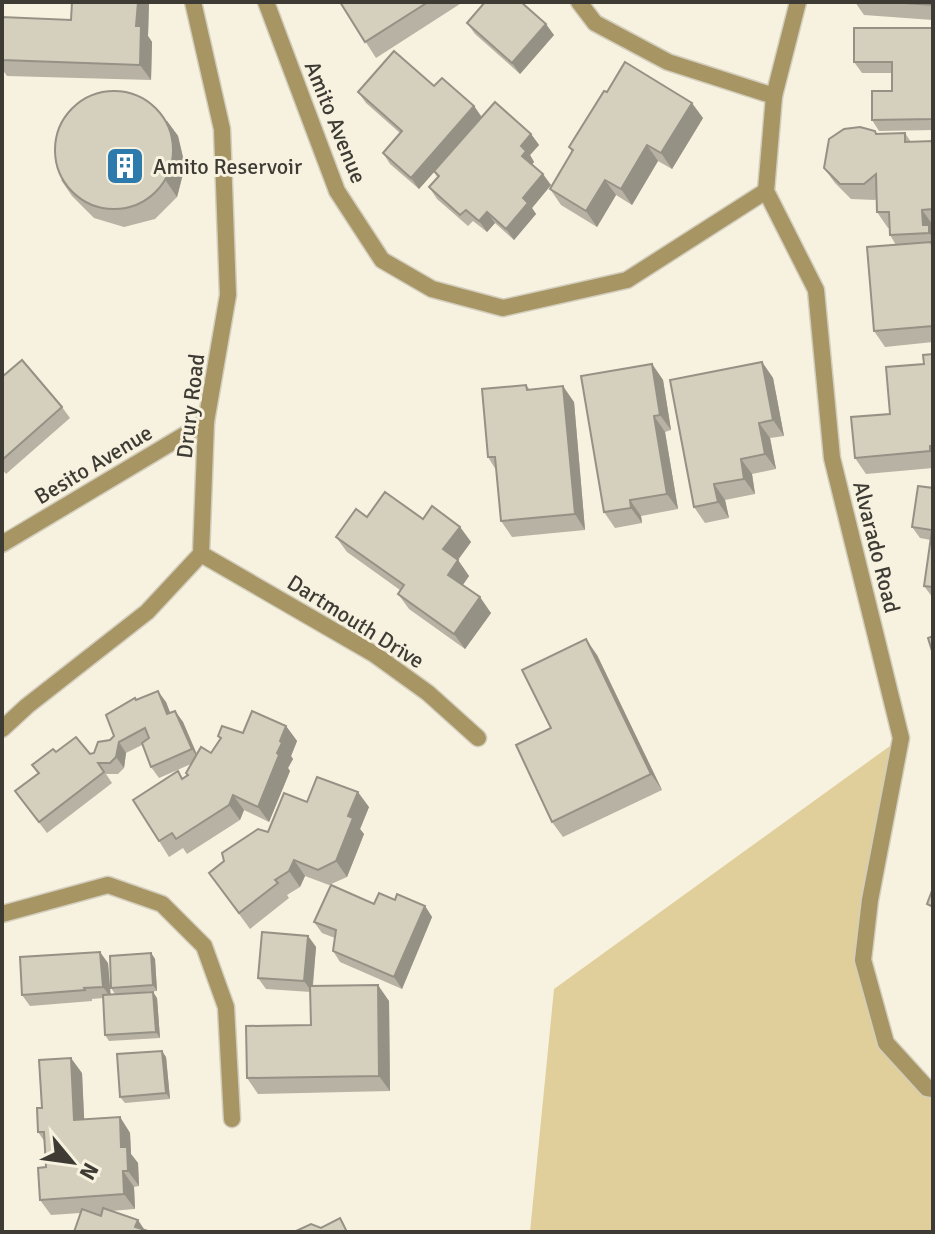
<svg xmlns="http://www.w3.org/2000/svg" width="935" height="1234" font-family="Signika,sans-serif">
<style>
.green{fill:#e1cf9b}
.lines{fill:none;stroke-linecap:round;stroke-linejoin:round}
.lane-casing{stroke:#d2cdbd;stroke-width:19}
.street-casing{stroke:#d2cdbd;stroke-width:19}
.lane{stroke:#a79664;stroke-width:16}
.street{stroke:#a79664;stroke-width:16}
.wall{fill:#b7b2a3}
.shaded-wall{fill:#959185}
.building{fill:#d5cfbe;stroke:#959185;stroke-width:2}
.labels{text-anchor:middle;stroke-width:6;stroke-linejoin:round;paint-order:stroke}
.street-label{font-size:22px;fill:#3d3b34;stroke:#f7f1df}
.poi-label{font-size:22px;fill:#3d3b34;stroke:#f7f1df;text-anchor:start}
</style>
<rect width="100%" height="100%" fill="#f7f1df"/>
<!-- green -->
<polygon class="green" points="901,738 863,960 886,1043 933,1089 933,1232 530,1232 554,989"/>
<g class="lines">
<!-- lane casing -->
<g class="lane-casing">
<polyline id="lane" points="579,2 595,23 668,62 774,96"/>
</g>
<!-- street casing -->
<g class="street-casing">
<g id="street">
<polyline points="266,2 337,191 382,260 432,289 503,308 627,280 766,191"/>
<polyline points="798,2 774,96 766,191 816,290 832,458 901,738 870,900 863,960 886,1043 927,1088 933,1089"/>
<polyline points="2,544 206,422"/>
<polyline points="201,554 374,654 428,693 478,738"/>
<polyline points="2,729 27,706 147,612 201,554 206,422 228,295 222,129 193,2"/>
<polyline points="2,914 108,885 162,904 204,946 226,1007 232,1119"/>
</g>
</g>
<!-- lane -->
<use href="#lane" class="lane"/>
<!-- street -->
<use href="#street" class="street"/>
</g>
<!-- wall -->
<g class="wall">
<polygon points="72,2 149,2 148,36 152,42 151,80 7,76 2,69 2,17 71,20"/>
<polygon points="340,2 463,2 376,58"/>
<polygon points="855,2 933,2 933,20 864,15"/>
<polygon points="467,23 554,35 520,74 475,34"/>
<polygon points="933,28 933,130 879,131 872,120 892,91 892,73 862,73 854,62"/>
<polygon points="434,86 474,106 482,117 531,134 539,145 530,155 534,162 532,164 551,185 532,208 536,214 514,240 495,223 487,232 473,221 468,226 437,199 429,187 438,178 434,172 419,189 390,164 383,153 400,133 366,103 358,92"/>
<polygon points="607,92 703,118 672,169 658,161 632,205 616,195 597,227 561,205 550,189 572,152 569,147"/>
<polygon points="167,121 178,136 185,166 177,197 155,219 124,227 94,218 72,196 61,180"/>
<polygon points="877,133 905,133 911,142 933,141 933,342 885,347 874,331 896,245 890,235 889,228 888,228 877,212 877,198 875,200 851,199 835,183 824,168"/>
<polygon points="933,354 933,468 866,474 855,458 890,414 924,364"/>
<polygon points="762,362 773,378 784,436 770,438 776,469 752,474 755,494 725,500 729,518 705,523 694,507"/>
<polygon points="652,364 663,380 671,430 665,432 678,509 641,516 642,523 615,528 604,512"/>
<polygon points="2,377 62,407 70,418 6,474 2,469"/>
<polygon points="526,385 530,390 574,402 585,530 512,537 501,521 496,470 488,457"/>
<polygon points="933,488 933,598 924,586 931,540 920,538 912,527"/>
<polygon points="367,517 423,519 460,527 471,542 458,560 469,576 463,585 491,613 465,649 409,609 398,594 400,590 347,552 336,537"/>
<polygon points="597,655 662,790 563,837 552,822 551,728"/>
<polygon points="136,700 166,702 170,713 175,711 183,722 197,754 211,753 220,739 218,736 286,726 297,741 291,756 293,759 288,768 290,771 269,822 244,810 240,820 187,854 183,848 169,857 159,841 182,778 187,775 186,773 191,764 159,778 151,767 142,745 126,753 124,768 118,774 106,774 112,783 47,833 15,791 38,774 32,765 56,752 90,754 94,753 114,736"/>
<polygon points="307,802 369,807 360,829 364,834 347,877 329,885 305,876 300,887 287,895 289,898 250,929 220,888 224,861 268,832"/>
<polygon points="395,900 425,906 432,917 402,989 340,962 333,951 335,938 322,933 314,922 374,904"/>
<polygon points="308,936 316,947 313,986 389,1001 390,1091 258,1094 247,1078 311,1025 311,992 266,989 258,978"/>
<polygon points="151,953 155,959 157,991 115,994 111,988"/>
<polygon points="108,963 110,995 157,998 160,1038 109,1041 105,1035 103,998 92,999 92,1001 30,1006 22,995"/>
<polygon points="166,1057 170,1099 125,1103 120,1097"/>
<polygon points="82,1073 84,1120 120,1117 130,1133 131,1154 138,1163 139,1186 134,1187 135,1209 111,1211 138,1220 80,1213 51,1215 40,1200 46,1167 45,1142 38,1132 42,1108"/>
</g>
<!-- shaded-wall -->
<g class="shaded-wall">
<polygon points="138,2 149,2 148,36 152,42 151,80 140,65 136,26"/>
<polygon points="546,24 554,35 520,74 512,63"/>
<polygon points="692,103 703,118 672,169 661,153"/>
<polygon points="474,106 482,118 419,189 411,178"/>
<polygon points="167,121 178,136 185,166 177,197 166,181"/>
<polygon points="531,134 539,145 530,155 534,162 530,167 522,156 521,146"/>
<polygon points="647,145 658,161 632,205 621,189"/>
<polygon points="543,174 551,185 532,208 536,214 514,240 506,229 523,198"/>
<polygon points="605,180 616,195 597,227 586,211"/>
<polygon points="922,210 933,225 933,238 923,225"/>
<polygon points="487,212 495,223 487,232 479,221"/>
<polygon points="762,362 773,378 784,436 773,420"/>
<polygon points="652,364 663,380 671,430 660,415"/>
<polygon points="563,386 574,402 585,530 575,514"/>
<polygon points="654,416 665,432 678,509 667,494"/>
<polygon points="759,423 770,438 776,469 765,454"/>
<polygon points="741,459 752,474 755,494 744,479"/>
<polygon points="714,484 725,500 729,518 718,502"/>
<polygon points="630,500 641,516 642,523 631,508"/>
<polygon points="460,527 471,542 454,565 443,549"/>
<polygon points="458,560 469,576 459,590 448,575"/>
<polygon points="480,597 491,613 465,649 454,634"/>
<polygon points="586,639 597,655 662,790 651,774"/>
<polygon points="158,691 166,702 175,725 167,714"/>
<polygon points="175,711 183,722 199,760 192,749"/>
<polygon points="286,726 297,741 291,756 293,759 288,768 290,771 269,822 258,807"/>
<polygon points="119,742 126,753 124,768 116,757"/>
<polygon points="358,792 369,807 360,829 364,834 347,877 336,861 348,816"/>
<polygon points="233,795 244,810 240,820 229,805"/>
<polygon points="294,860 305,876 300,887 289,871"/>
<polygon points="425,906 432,917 402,989 394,977"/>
<polygon points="308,936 316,947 312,992 304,981"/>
<polygon points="100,952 108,963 111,998 103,987"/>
<polygon points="151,953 155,959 157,991 153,985"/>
<polygon points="378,985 389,1001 390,1091 379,1076"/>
<polygon points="153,992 157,998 160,1038 156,1032"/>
<polygon points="162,1051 166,1057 170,1099 166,1093"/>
<polygon points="71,1058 82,1073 85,1136 74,1120"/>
<polygon points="120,1117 130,1133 131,1154 138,1163 139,1186 128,1171 121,1147"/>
<polygon points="123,1171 134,1187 135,1209 124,1194"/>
<polygon points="138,1220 146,1232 135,1227"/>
</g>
<!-- building -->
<g class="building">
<polygon points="72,2 138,2 136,26 141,26 140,65 2,60 2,17 71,20"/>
<polygon points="340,2 428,2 365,42"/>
<polygon points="485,2 521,2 546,24 512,63 467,23"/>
<polygon points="890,2 933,2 933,5"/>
<polygon points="854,28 933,28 933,119 872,120 872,91 892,91 892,62 854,62"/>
<polygon points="394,51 434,86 442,78 474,106 411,178 383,153 402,131 358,92"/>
<polygon points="625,62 692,103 661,153 647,145 621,189 605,180 586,211 550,189 573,150 569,147 604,91 607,92"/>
<circle cx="114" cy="150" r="59"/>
<polygon points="495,102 531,134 521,146 526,151 522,156 543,174 523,198 528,203 506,229 487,212 479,221 466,210 460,215 429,187 439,176 434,171"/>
<polygon points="860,127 875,131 876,134 905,133 905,142 933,141 933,209 922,210 923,225 929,225 929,233 890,235 889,212 877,212 876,174 864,184 840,184 824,168 829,139 844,129"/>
<polygon points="931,242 933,249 933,326 874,331 867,247"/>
<polygon points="933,354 933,446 930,446 930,451 855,458 851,417 890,414 886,367 924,364 923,355"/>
<polygon points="22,360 62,407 2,460 2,377"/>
<polygon points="762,362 773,420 759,423 765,454 741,459 744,479 714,484 718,502 694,507 670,380"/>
<polygon points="652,364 660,415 654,416 667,494 630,500 631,508 604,512 581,376"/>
<polygon points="526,385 527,390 563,386 575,514 501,521 495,457 488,457 482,389"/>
<polygon points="918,486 933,488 933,587 924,586 932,530 912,527"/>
<polygon points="385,492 423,519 432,506 460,527 443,549 458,560 448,575 480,597 454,634 398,594 404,585 336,537 356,509 367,517"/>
<polygon points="933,636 933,654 928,638"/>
<polygon points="586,639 651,774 552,822 516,745 551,728 522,670"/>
<polygon points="158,691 167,714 175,711 192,749 151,767 142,743 149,738 145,728 119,742 116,757 110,763 98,763 104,772 39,822 15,791 39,773 32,765 53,749 56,752 76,737 90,754 94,753 98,742 110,740 114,736 106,715 135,698 136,700"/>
<polygon points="252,711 286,726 280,741 282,743 277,753 279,755 258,807 233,795 229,805 176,839 172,833 159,841 133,800 178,771 182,779 188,775 186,773 201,747 211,753 221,738 218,736 222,726 243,733"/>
<polygon points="317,777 358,792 348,816 353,818 336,861 318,870 294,860 289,871 275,880 278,883 239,913 209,873 224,861 222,853 258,829 268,832 284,793 307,802"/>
<polygon points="331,885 374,904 379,893 395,900 397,894 425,906 394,977 333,951 336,930 314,922"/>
<polygon points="933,888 933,907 927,904"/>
<polygon points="262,932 308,936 304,981 258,978"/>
<polygon points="100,952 103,987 84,988 85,990 22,995 20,957"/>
<polygon points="151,953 153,985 111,988 110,956"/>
<polygon points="378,985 379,1076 247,1078 246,1026 311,1025 310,986"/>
<polygon points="153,992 156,1032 105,1035 103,995"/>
<polygon points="162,1051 166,1093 120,1097 117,1054"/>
<polygon points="71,1058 74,1120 120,1117 121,1147 127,1147 128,1171 123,1171 124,1194 40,1200 38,1168 46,1167 44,1132 38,1132 37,1108 42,1108 39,1060"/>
<polygon points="103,1208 138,1220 135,1227 151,1232 74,1232 82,1209 101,1216"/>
<polygon points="340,1218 347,1232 294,1232 311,1224 321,1228"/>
</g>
<!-- icons -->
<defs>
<g id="building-square" transform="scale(2)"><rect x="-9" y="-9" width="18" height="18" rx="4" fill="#2d7aad" stroke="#f7f1df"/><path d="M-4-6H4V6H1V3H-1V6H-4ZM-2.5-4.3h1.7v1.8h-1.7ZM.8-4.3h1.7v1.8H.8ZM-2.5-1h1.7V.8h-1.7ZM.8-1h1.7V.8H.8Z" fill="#fff"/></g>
</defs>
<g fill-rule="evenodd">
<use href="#building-square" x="125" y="166"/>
</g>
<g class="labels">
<!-- street labels -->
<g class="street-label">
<text transform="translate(336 122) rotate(68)" y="8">Amito Avenue</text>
<text transform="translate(190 406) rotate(-83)" y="8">Drury Road</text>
<text transform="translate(93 464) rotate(-31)" y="8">Besito Avenue</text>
<text transform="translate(877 547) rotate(76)" y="8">Alvarado Road</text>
<text transform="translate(356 621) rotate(32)" y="8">Dartmouth Drive</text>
</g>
<!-- poi labels -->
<g class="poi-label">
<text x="153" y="174">Amito Reservoir</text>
</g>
</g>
<!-- border -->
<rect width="935" height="1234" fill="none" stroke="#3d3b34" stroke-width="8"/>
<!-- north arrow -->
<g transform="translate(72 1162) rotate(119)" stroke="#f7f1df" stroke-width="6" paint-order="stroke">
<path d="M0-6L14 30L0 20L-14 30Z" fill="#3d3b34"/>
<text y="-12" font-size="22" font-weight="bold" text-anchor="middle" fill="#3d3b34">N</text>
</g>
</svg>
